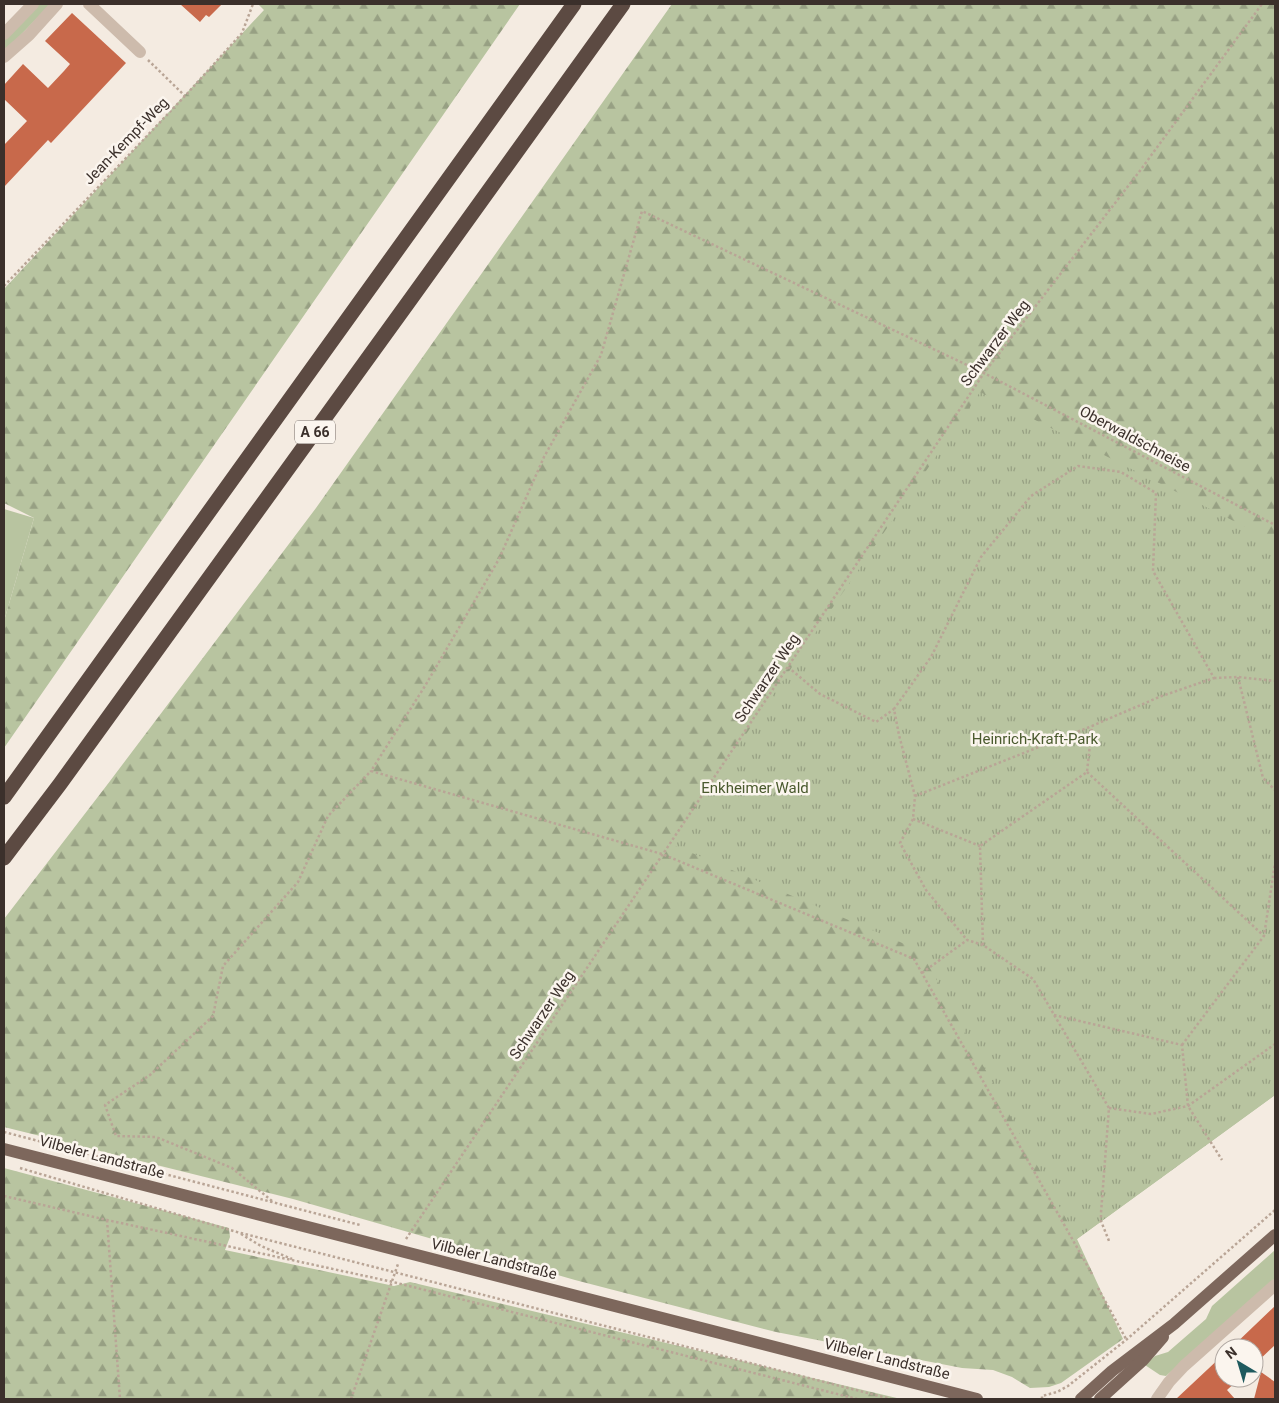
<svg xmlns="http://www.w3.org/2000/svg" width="1279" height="1403" font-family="Roboto,sans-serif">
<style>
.green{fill:#b8c4a0}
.forest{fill:url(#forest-firs)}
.park{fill:url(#park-tufts)}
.building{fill:#c8694b}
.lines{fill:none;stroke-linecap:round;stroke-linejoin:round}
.path{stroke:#b9a596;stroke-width:2.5;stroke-dasharray:2.5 2.5;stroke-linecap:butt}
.minor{stroke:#cdbbac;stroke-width:12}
.major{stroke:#7d675c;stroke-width:12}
.highway{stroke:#5c4a42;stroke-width:15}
.labels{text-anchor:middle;stroke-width:5;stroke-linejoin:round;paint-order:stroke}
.shield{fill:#fbf5ee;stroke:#756b66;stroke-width:1}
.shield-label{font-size:14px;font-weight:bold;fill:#3b302b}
.street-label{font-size:15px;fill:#3b302b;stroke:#fbf5ee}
.park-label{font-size:15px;fill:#4a5a2e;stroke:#fbf5ee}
</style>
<defs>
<pattern id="forest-firs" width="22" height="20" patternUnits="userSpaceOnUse" patternTransform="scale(1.25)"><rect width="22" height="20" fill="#b8c4a0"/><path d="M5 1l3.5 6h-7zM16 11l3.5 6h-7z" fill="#97a083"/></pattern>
<pattern id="park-tufts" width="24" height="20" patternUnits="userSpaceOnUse" patternTransform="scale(1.25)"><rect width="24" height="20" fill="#b8c4a0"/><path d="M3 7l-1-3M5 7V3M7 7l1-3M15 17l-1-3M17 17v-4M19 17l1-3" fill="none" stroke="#97a083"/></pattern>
</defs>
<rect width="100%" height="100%" fill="#f4ebe1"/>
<!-- green -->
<g class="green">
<polygon points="37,4 51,4 4,52 4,38"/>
<polygon points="4,509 34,518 4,621"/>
<polygon points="1275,1250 1275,1280 1166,1376 1160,1375 1145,1365 1155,1356 1168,1352 1206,1319 1212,1306"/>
</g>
<!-- forest -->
<g class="forest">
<polygon points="258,4 520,4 4,748 4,621 34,518 4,503 4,289 264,10"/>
<polygon points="672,4 1275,4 1275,1095 1077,1239 1123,1339 1061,1383 1049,1387 1030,1388 1012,1377 993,1370 962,1368 776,1332 575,1280 293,1199 4,1127 4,919 107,785 316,508"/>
<polygon points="4,1168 229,1228 230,1237 225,1250 394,1286 410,1282 901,1399 4,1399"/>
</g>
<!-- park -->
<polygon class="park" points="980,392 1275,542 1275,1095 1077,1239 921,951 671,844"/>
<!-- building -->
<g class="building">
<polygon points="180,4 222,4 209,17 206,15 200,22"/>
<polygon points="72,13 126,63 51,143 48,140 4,187 4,145 27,121 4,99 4,85 23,64 48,88 64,71 70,64 45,41"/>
<polygon points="1275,1306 1275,1345 1254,1365 1254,1348 1231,1348"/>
<polygon points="1224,1354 1224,1378 1240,1378 1227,1390 1235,1399 1176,1399"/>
<polygon points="1261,1372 1275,1382 1275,1399 1254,1399"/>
</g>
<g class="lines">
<!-- path -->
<g class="path">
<polyline points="148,60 185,96"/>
<polyline points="4,286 185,96 242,33 253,4"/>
<polyline points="788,667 820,694 876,722 894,709"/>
<polyline points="1238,677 1263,778 1275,790"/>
<polyline points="1214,678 1238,677 1275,681"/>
<polyline points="1087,772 1264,936"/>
<polyline points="915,796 1092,726 1159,697 1214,678 1153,571 1156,493 1121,472 1078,466 1031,496 981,557 931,657 894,709 899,735 915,796 913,819 900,843 926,890 967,940"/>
<polyline points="913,819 980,846"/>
<polyline points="983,945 980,846 1087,772 1092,726"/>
<polyline points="922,973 967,940 983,945 1033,979 1109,1108 1101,1213 1101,1221 1109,1241"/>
<polyline points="1054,1015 1182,1045 1188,1106 1222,1160"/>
<polyline points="1182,1045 1264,936 1275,863"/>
<polyline points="1109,1108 1151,1114 1188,1106 1275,1044"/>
<polyline points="4,1132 360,1225"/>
<polyline points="20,1168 237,1232 891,1399"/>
<polyline points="4,1196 107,1220 393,1282 857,1399"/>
<polyline points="272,1201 232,1168 156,1137 116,1136 105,1105 150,1075 213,1016 223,966 298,882 328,816 371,771"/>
<polyline points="107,1220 120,1399"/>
<polyline points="241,1234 261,1246 292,1259"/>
<polyline points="406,1239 984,373 1139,172 1262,4"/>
<polyline points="1092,1274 914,959 662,854 371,771 425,686 499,559 544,457 601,355 642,211 984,373 1275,525"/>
<polyline points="1098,1288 1126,1339"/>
<polyline points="351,1399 398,1264"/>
<polyline points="1042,1399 1042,1396 1057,1392 1068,1386 1126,1340 1275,1210"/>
</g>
<!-- minor -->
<g class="minor">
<polyline points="89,4 140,52"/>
<polyline points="4,34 33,4"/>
<polyline points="4,57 29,35 57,4"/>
<polyline points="1157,1399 1169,1382 1184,1366 1275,1285"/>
</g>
<!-- major -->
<g class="major">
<polyline points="4,1149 977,1399"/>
<polyline points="1081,1399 1112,1371 1174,1324 1275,1235"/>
<polyline points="1100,1399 1143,1360 1163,1337"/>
</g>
<!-- highway -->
<g class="highway">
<polyline points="4,797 574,4"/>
<polyline points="4,858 60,784 410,300 623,4"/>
</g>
</g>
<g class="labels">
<!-- shield labels -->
<rect class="shield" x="295" y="420.5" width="40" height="23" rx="4"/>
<g class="shield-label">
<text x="315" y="437">A 66</text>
</g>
<!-- street labels -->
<g class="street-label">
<text transform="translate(126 141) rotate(-46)" y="5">Jean-Kempf-Weg</text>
<text transform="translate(995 343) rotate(-53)" y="5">Schwarzer Weg</text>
<text transform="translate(1135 439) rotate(28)" y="5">Oberwaldschneise</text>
<text transform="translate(767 678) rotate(-56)" y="5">Schwarzer Weg</text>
<text transform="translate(542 1015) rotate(-56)" y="5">Schwarzer Weg</text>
<text transform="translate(102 1157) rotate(15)" y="5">Vilbeler Landstraße</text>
<text transform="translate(494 1259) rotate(14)" y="5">Vilbeler Landstraße</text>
<text transform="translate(887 1359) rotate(14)" y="5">Vilbeler Landstraße</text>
</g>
<!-- park labels -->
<g class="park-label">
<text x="1035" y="744">Heinrich-Kraft-Park</text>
<text x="755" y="793">Enkheimer Wald</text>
</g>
</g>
<!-- border -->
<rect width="1279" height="1403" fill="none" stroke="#3b302b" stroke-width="10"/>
<!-- north arrow -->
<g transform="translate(1239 1363) rotate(322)"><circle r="24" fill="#fbf5ee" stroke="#aea6a0"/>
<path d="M0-4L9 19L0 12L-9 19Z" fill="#1f5a5e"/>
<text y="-8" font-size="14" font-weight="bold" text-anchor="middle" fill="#3b302b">N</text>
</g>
</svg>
